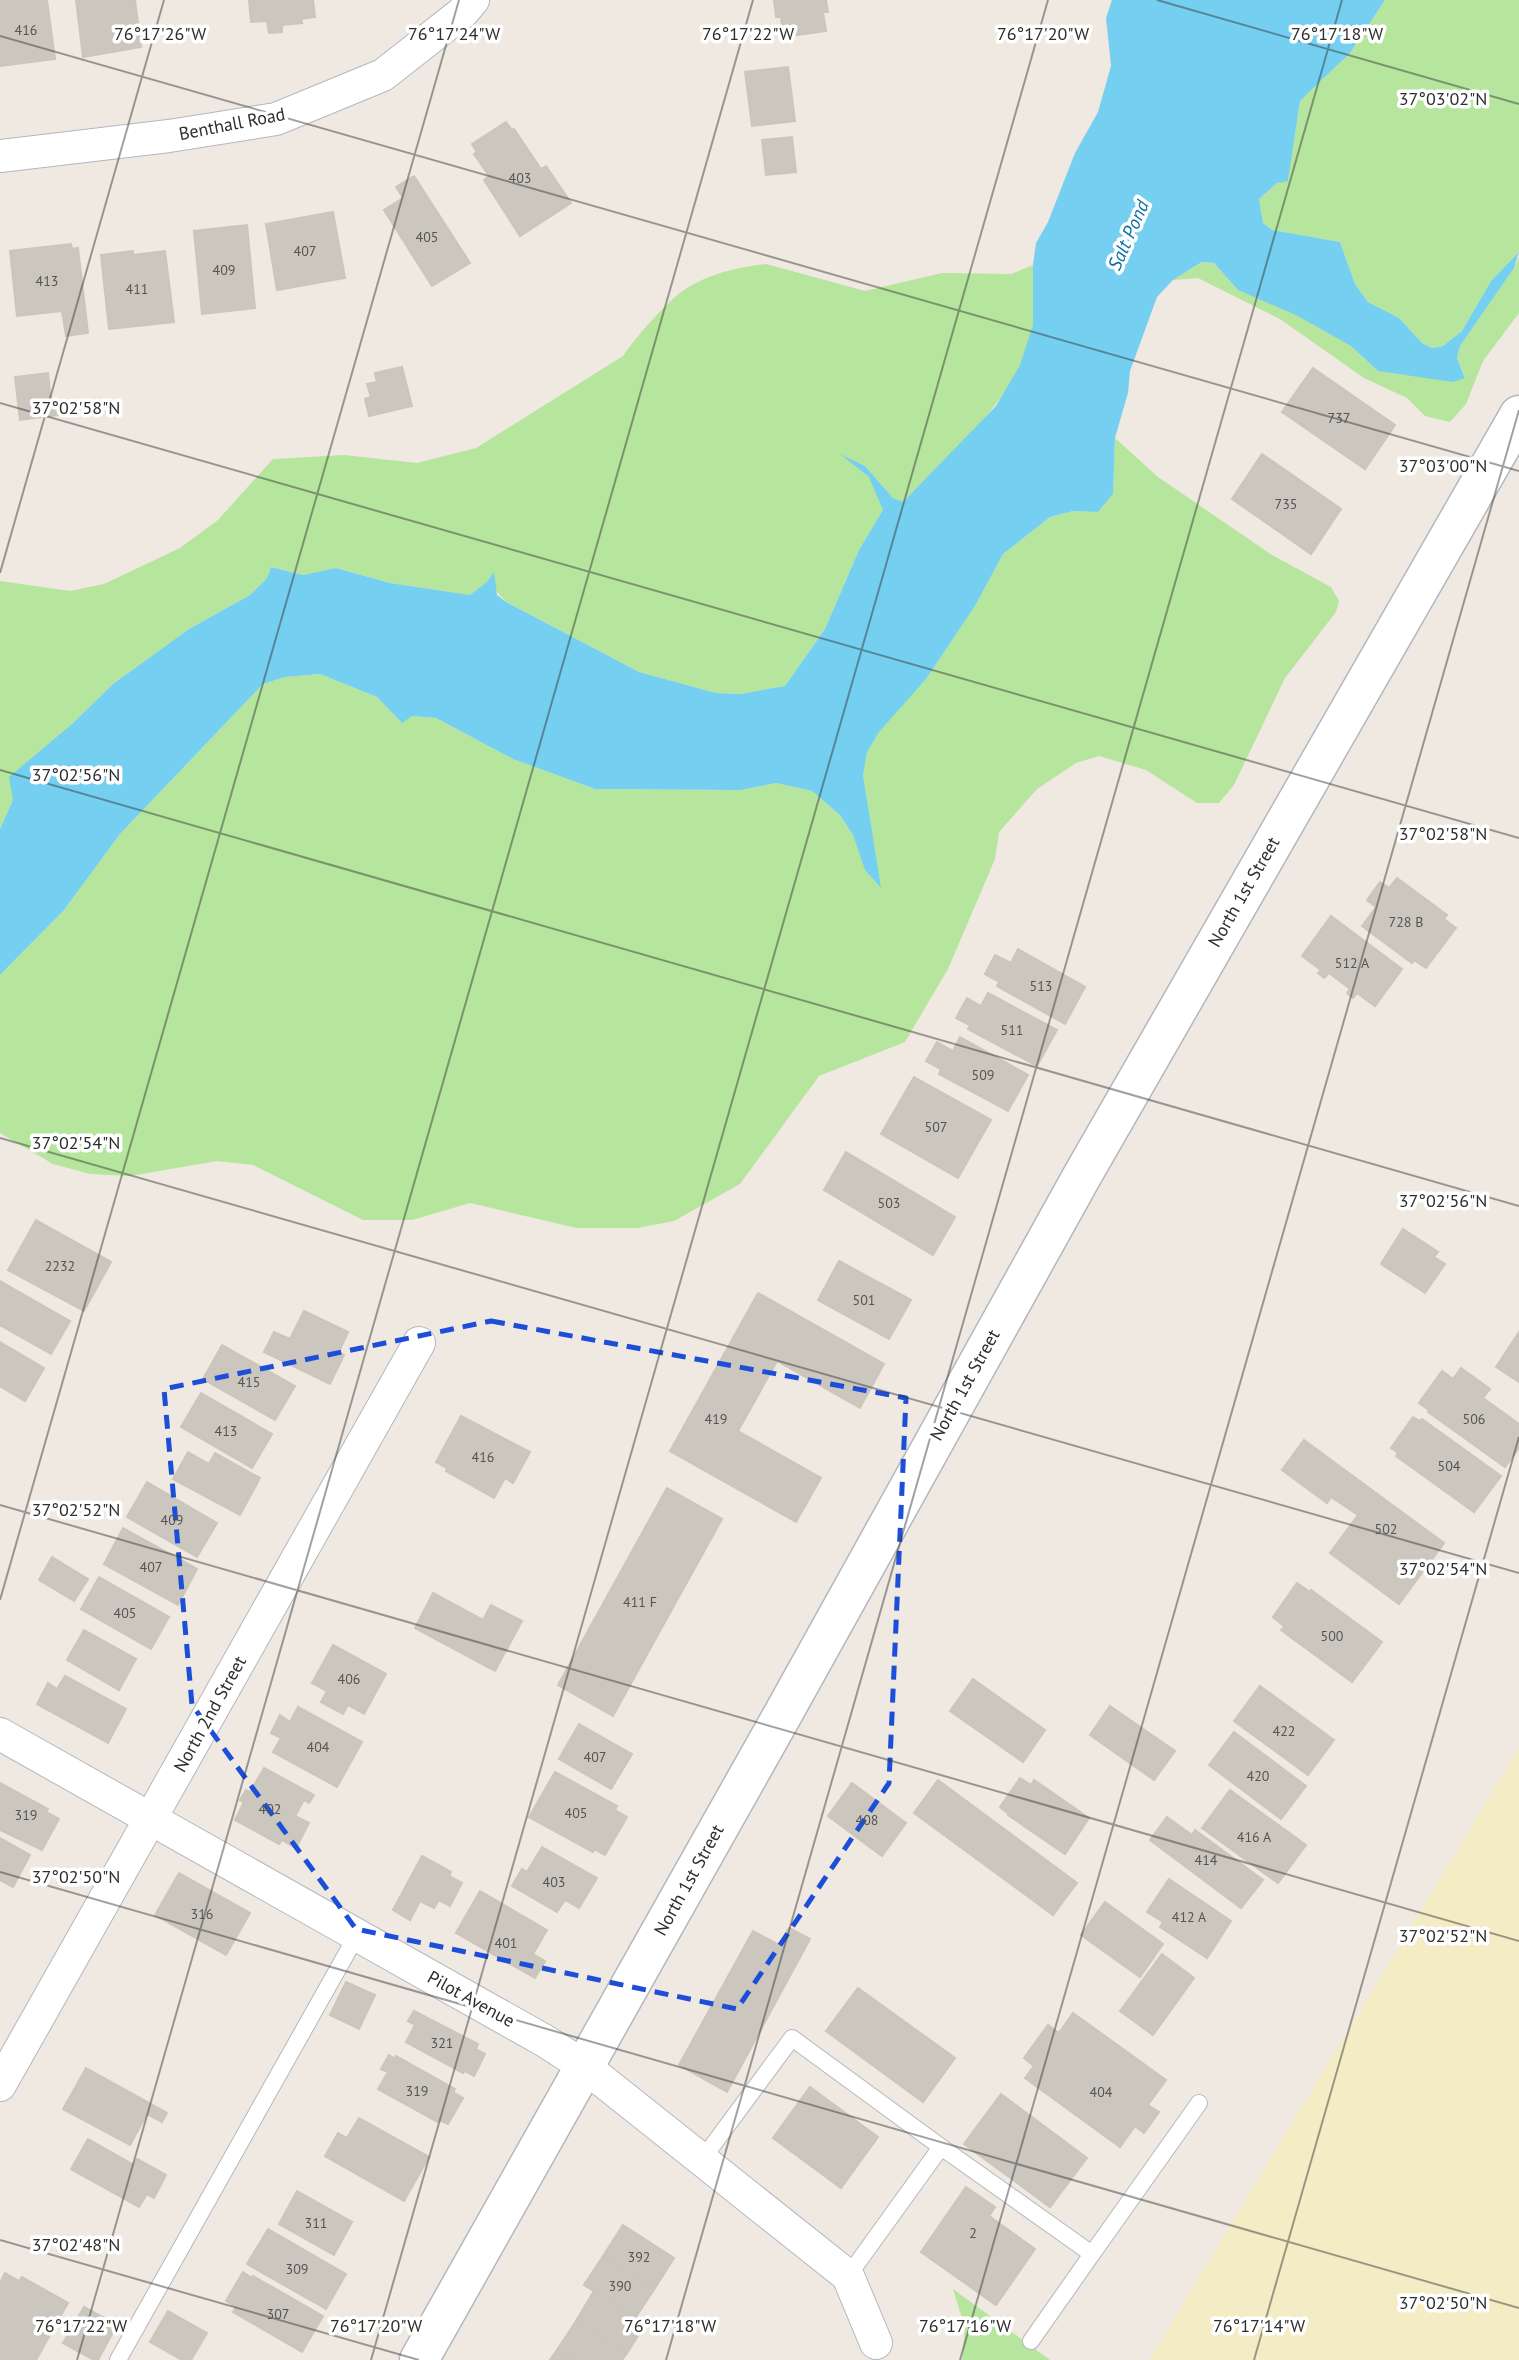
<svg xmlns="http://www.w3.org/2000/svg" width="1519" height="2360" font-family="'PT Sans',sans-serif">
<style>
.green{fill:#b6e59e}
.sand{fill:#f3ecc5}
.water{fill:#75cff0}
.building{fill:#cbc7bf;stroke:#cbc5ba;stroke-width:2}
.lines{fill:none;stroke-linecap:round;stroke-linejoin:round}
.service-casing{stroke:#b4b7c1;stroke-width:18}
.minor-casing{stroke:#b4b7c1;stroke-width:34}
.tertiary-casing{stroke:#b4b7c1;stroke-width:41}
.service{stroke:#fff;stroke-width:16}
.minor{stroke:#fff;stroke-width:32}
.tertiary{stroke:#fff;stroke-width:38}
.marked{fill:none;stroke:#1d4ed8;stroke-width:5;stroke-dasharray:14 9;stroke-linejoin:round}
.ticks{fill:none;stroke:#2e2e2e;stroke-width:2;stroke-opacity:0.45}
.labels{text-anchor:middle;stroke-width:7;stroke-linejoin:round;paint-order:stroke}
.number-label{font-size:14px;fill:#555452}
.street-label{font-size:18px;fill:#2e2e2e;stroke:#fff}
.water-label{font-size:19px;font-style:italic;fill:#0d6fa3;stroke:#fff}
.ticks-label{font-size:18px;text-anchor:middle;fill:#2e2e2e;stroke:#fff;stroke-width:7;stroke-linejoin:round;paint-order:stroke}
</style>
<rect width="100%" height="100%" fill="#efe9e1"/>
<!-- green -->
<g class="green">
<polygon points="1385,0 1519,0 1519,252 1491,281 1462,331 1443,346 1432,348 1422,343 1399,318 1368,302 1355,284 1340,242 1272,230 1263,223 1259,199 1277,183 1288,180 1300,101 1350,53"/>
<polygon points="1519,257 1519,313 1483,361 1466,404 1450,422 1425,416 1407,398 1364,378 1280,319 1198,278 1173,280 1203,262 1214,263 1238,290 1296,314 1351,346 1378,371 1465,377 1457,358 1460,346 1514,268"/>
<path d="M 766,264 L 865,291 L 942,273 L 1011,274 L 1033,265 C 1033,285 1036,306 1033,325 C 1022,396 950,453 903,502 L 893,498 L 865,466 L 843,456 L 870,477 L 884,510 L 859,550 L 825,629 L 785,686 L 740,694 L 716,693 L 639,672 L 506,602 L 488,582 L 470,595 L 390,583 L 336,568 L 303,575 L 271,567 L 267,578 L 250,595 L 189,629 L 113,684 L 72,724 L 13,800 L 0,829 L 0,581 L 70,591 L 104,584 L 180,548 L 218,520 L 273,459 L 344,455 L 417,463 L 476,448 L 623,356 C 636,337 668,300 687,288 C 711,273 739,267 766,264 Z"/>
<polygon points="1115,438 1158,477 1272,555 1331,587 1339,601 1336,612 1285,678 1234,785 1219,803 1197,803 1146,770 1099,756 1076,763 1037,789 999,832 995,859 948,969 905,1042 819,1076 740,1184 674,1221 637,1228 577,1228 470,1203 412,1220 363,1220 253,1165 217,1161 130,1176 90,1174 53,1164 0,1133 0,975 64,910 120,834 263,684 285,677 320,674 377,697 401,722 412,716 436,718 513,759 595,789 741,790 776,783 812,791 840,815 853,835 865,869 880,887 863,775 866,752 878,732 926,679 975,606 1003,554 1050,517 1073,511 1098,512 1113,494"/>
<polygon points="953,2289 1050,2360 962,2360 965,2328"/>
</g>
<!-- sand -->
<polygon class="sand" points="1519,1748 1519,2360 1149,2360"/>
<!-- water -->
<polygon class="water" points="1112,0 1385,0 1350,53 1300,101 1288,181 1277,183 1259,199 1263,223 1272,230 1340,242 1355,284 1368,302 1399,318 1422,343 1432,348 1443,346 1462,331 1491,281 1519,252 1514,268 1460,346 1457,358 1465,378 1453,382 1378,371 1351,346 1296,315 1238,290 1214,263 1202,262 1173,280 1157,297 1130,371 1128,393 1115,438 1113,494 1098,512 1073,511 1050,517 1003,554 975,606 926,679 879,732 867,752 863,775 881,888 865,870 853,835 840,815 812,791 776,783 741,790 595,789 513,759 436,718 412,716 402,723 377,697 320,674 285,677 263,684 120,834 64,910 0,975 0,829 13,800 9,777 72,724 113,684 189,629 250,595 267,578 271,567 303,575 336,568 390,583 470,595 487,582 494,572 497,595 506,602 639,672 716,693 740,694 785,686 825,629 859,550 883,510 869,477 840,454 865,466 893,498 903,502 996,406 1020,365 1033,325 1033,265 1036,243 1048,222 1075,153 1098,112 1111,66 1106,18"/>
<!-- building -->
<g class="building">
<polygon points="3,0 47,0 55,59 0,66 0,2"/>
<polygon points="76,0 135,0 141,47 83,57"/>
<polygon points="249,0 313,0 315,17 301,19 302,23 282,25 282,32 269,33 267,21 251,22"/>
<polygon points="774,0 826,0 828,12 823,12 826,31 783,37 781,17 776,17"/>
<polygon points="788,67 795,121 752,126 745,72"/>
<polygon points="506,122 512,130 514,129 541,169 546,166 571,203 520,236 484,180 489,176 474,154 477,152 472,144"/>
<polygon points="792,137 796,172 766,175 762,140"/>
<polygon points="414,176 470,263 432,286 384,210 403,198 396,187"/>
<polygon points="333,212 345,278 277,290 266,224"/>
<polygon points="247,225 255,308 202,314 194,231"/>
<polygon points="71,244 72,249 78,248 88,333 66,336 62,311 17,316 10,251"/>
<polygon points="133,251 133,255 165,251 174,322 109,329 101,255"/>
<polygon points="402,367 412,406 369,416 365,399 371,397 367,384 377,382 375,373"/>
<polygon points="1313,368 1395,425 1365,469 1282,412"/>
<polygon points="48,373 51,403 65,401 67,414 20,420 15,377"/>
<polygon points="1262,454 1341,509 1311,554 1232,499"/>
<polygon points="1397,878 1447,915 1444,919 1456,928 1426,968 1414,960 1412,963 1362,926 1376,907 1367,900 1380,882 1389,888"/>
<polygon points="1331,916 1402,969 1375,1006 1357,993 1353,998 1347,993 1350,989 1329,973 1324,978 1318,973 1321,970 1302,956"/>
<polygon points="1018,949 1085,987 1065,1024 997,986 999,982 985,974 995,955 1011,963"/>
<polygon points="988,993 1057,1030 1037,1066 968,1029 970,1025 956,1018 967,998 981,1006"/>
<polygon points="960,1037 1028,1075 1008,1111 939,1074 941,1069 926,1061 937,1042 953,1051"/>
<polygon points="914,1077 991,1120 958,1178 881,1134"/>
<polygon points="846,1152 955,1217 933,1255 824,1190"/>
<polygon points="36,1220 111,1262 84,1311 8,1270"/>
<polygon points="1403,1229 1438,1252 1434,1257 1445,1264 1425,1293 1381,1264"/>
<polygon points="839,1261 911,1300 889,1339 818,1300"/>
<polygon points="0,1281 70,1321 51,1354 0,1325"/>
<polygon points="758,1293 884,1364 860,1408 777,1361 738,1431 821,1478 796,1522 670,1451"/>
<polygon points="304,1311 348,1332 339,1352 344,1355 330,1384 264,1352 274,1332 290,1339"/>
<polygon points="1519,1332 1519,1382 1496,1367"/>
<polygon points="0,1342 44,1368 25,1401 0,1386"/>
<polygon points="222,1345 295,1386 275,1420 203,1379"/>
<polygon points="1461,1368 1490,1389 1483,1398 1519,1424 1519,1448 1505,1467 1428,1412 1429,1410 1419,1403 1442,1371 1453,1379"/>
<polygon points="201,1393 272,1434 252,1468 181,1427"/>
<polygon points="461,1416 530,1452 513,1483 505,1478 494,1498 446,1471 447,1468 436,1462"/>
<polygon points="1413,1417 1420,1421 1422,1419 1501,1476 1474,1512 1396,1456 1398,1453 1391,1448"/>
<polygon points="1304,1440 1444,1543 1399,1604 1330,1553 1358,1515 1331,1497 1327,1503 1282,1470"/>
<polygon points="188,1452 209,1464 215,1453 260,1478 240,1515 173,1479"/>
<polygon points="147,1482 217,1523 197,1557 127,1517"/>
<polygon points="667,1488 722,1519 613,1716 558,1685"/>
<polygon points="123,1528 197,1569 178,1605 104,1564"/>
<polygon points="52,1557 88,1579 74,1601 39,1580"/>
<polygon points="99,1577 169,1617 151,1649 81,1609"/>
<polygon points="1297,1583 1310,1592 1311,1590 1382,1642 1352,1682 1281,1630 1285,1627 1273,1617"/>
<polygon points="433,1593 483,1620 491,1605 522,1621 495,1671 415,1628"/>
<polygon points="84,1630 136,1659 119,1690 67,1660"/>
<polygon points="333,1645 386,1674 364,1714 348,1705 343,1714 321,1702 327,1691 312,1683"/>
<polygon points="65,1676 126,1709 108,1743 37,1704 48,1683 57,1689"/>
<polygon points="973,1679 1045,1730 1023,1762 950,1711"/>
<polygon points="1260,1686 1334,1740 1308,1775 1234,1721"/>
<polygon points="1110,1706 1175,1751 1154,1780 1090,1735"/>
<polygon points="298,1707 362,1742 337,1787 273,1752 281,1738 271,1733 280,1715 290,1722"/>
<polygon points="579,1724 632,1754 611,1789 559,1759"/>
<polygon points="1234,1732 1306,1786 1281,1819 1209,1765"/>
<polygon points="264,1768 314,1795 309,1803 304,1800 295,1816 309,1823 296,1848 282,1840 279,1844 235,1820 244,1802 240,1800 246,1790 250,1792"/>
<polygon points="555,1772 617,1806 615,1810 627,1817 605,1855 594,1849 593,1852 529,1817"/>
<polygon points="1020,1778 1031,1785 1034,1780 1089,1818 1065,1854 1008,1815 1009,1814 1000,1807"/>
<polygon points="938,1780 1077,1883 1053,1915 914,1813"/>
<polygon points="0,1783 48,1809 46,1812 59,1819 42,1850 0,1830"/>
<polygon points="852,1783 906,1823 882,1856 828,1816"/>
<polygon points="1230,1790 1306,1845 1278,1883 1202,1828"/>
<polygon points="1167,1817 1192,1835 1195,1830 1263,1880 1241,1908 1150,1840"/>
<polygon points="0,1838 30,1855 13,1887 0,1880"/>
<polygon points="542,1847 597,1878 579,1908 565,1900 557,1912 512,1886 522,1869 527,1872"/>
<polygon points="422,1856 451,1872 449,1876 462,1883 450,1906 439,1900 434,1908 420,1901 410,1920 393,1910"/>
<polygon points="179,1873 250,1913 226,1955 155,1915"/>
<polygon points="1169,1879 1231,1921 1207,1958 1160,1927 1163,1922 1147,1912"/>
<polygon points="480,1891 547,1930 533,1954 545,1961 535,1978 456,1933"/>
<polygon points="1105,1902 1163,1944 1140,1977 1081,1935"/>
<polygon points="789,1928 810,1939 727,2092 679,2065 753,1931 779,1945"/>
<polygon points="1162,1954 1194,1978 1153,2035 1120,2011"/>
<polygon points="346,1982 375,1995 359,2029 330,2015"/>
<polygon points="858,1988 955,2058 923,2102 826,2031"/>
<polygon points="414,2011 478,2044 476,2049 485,2054 474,2076 465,2071 463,2073 406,2042 415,2025 408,2021"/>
<polygon points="1073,2013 1166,2080 1148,2105 1159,2112 1144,2133 1135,2126 1120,2147 1025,2078 1034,2066 1024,2058 1048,2025 1059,2033"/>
<polygon points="389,2055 395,2059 396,2056 455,2089 453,2092 463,2098 448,2124 439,2120 438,2122 378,2089 388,2072 381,2069"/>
<polygon points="86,2068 167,2113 162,2122 147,2114 130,2145 63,2109"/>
<polygon points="810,2087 878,2137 841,2188 773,2138"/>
<polygon points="1001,2094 1087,2158 1050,2207 964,2144"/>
<polygon points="359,2118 429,2157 404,2201 325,2156 338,2133 347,2138"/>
<polygon points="88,2139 134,2165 137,2159 166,2175 154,2198 147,2194 139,2207 71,2169"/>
<polygon points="966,2187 995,2207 989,2216 1035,2249 996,2305 921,2252"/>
<polygon points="297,2191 352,2222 334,2255 279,2224"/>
<polygon points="623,2225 674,2258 655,2288 603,2256"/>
<polygon points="268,2229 346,2274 326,2309 247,2264"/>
<polygon points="603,2256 655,2288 636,2317 584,2285"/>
<polygon points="243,2272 252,2278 253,2276 323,2316 302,2352 233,2312 236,2307 226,2301"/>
<polygon points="5,2273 19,2281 22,2277 68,2303 36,2360 0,2360 0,2283"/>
<polygon points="594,2291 646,2323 627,2353 576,2321"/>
<polygon points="84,2307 117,2325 98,2360 94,2360 63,2343"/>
<polygon points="168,2311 207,2333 191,2360 182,2360 150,2342"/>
<polygon points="576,2321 627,2353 622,2360 574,2360 557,2350"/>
<polygon points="557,2350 574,2360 550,2360"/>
</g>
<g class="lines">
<!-- service casing -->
<g class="service-casing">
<g id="service">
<polyline points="941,2147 1092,2254 1199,2103"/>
<polyline points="701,2161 792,2038 941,2147 848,2276"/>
<polyline points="1031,2341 1092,2254"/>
<polyline points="118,2360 357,1935"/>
</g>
</g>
<!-- minor casing -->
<g class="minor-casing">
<g id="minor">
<polyline points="0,156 169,136 276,119 383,75 462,13 473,0"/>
<polyline points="0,1734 545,2041 584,2066 848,2276 876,2343"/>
<polyline points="0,2085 419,1343"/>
</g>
</g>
<!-- tertiary casing -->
<g class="tertiary-casing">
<polyline id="tertiary" points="419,2360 783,1714 1082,1176 1519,415"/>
</g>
<!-- service -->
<use href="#service" class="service"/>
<!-- minor -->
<use href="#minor" class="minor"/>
<!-- tertiary -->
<use href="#tertiary" class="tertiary"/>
</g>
<!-- marked area -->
<path class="marked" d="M 491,1321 L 906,1398 L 889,1783 L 737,2009 L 356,1929 L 192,1705 L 164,1389 Z"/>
<!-- ticks -->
<path class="ticks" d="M 1157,0 L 1519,104M 0,36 L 1519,471M 0,403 L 1519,838M 0,573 L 164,0M 0,770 L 1519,1206M 0,1138 L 1519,1573M 0,1505 L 1519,1941M 0,1600 L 459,0M 0,1872 L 1519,2308M 0,2240 L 419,2360M 77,2360 L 753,0M 371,2360 L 1048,0M 666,2360 L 1342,0M 960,2360 L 1519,410M 1254,2360 L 1519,1437"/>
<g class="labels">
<!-- number labels -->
<g class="number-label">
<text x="26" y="35">416</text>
<text x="520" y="183">403</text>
<text x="427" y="242">405</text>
<text x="305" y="256">407</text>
<text x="224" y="275">409</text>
<text x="47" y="286">413</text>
<text x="137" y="294">411</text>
<text x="1339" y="423">737</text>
<text x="1286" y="509">735</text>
<text x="1406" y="927">728 B</text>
<text x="1352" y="968">512 A</text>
<text x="1041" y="991">513</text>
<text x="1012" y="1035">511</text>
<text x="983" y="1080">509</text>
<text x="936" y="1132">507</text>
<text x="889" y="1208">503</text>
<text x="60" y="1271">2232</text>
<text x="864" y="1305">501</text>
<text x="249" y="1387">415</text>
<text x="716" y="1424">419</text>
<text x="1474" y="1424">506</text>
<text x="226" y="1436">413</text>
<text x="483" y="1462">416</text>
<text x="1449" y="1471">504</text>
<text x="172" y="1525">409</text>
<text x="1386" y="1534">502</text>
<text x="151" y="1572">407</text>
<text x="640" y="1607">411 F</text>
<text x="125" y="1618">405</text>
<text x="1332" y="1641">500</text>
<text x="349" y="1684">406</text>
<text x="1284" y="1736">422</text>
<text x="318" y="1752">404</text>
<text x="595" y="1762">407</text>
<text x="1258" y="1781">420</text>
<text x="270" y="1814">402</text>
<text x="576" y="1818">405</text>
<text x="26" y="1820">319</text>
<text x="867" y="1825">408</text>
<text x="1254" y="1842">416 A</text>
<text x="1206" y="1865">414</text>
<text x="554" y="1887">403</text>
<text x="202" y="1919">316</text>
<text x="1189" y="1922">412 A</text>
<text x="506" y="1948">401</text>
<text x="442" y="2048">321</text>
<text x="417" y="2096">319</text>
<text x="1101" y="2097">404</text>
<text x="316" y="2228">311</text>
<text x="973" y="2238">2</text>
<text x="639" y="2262">392</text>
<text x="297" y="2274">309</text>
<text x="620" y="2291">390</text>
<text x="278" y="2319">307</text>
</g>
<!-- street labels -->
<g class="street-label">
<text transform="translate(232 124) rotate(-11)" y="6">Benthall Road</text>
<text transform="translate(1244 892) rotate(-60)" y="6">North 1st Street</text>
<text transform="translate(965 1385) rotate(-61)" y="6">North 1st Street</text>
<text transform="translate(210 1714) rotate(-61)" y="6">North 2nd Street</text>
<text transform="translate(689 1880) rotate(-61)" y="6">North 1st Street</text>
<text transform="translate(471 1999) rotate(29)" y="6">Pilot Avenue</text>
</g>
<!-- water labels -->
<g class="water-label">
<text transform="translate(1128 235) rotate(-66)" y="7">Salt Pond</text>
</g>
</g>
<g class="ticks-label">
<text x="160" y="40">76°17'26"W</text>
<text x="454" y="40">76°17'24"W</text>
<text x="748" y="40">76°17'22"W</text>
<text x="1043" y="40">76°17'20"W</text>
<text x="1337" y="40">76°17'18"W</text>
<text x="1443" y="105">37°03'02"N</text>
<text x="76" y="414">37°02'58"N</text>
<text x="1443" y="472">37°03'00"N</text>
<text x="76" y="781">37°02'56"N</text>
<text x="1443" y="840">37°02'58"N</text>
<text x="76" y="1149">37°02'54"N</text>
<text x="1443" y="1207">37°02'56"N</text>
<text x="76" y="1516">37°02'52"N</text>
<text x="1443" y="1575">37°02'54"N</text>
<text x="76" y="1883">37°02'50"N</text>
<text x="1443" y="1942">37°02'52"N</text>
<text x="76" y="2251">37°02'48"N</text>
<text x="1443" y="2309">37°02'50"N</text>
<text x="81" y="2332">76°17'22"W</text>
<text x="376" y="2332">76°17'20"W</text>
<text x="670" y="2332">76°17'18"W</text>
<text x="965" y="2332">76°17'16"W</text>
<text x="1259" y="2332">76°17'14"W</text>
</g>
</svg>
